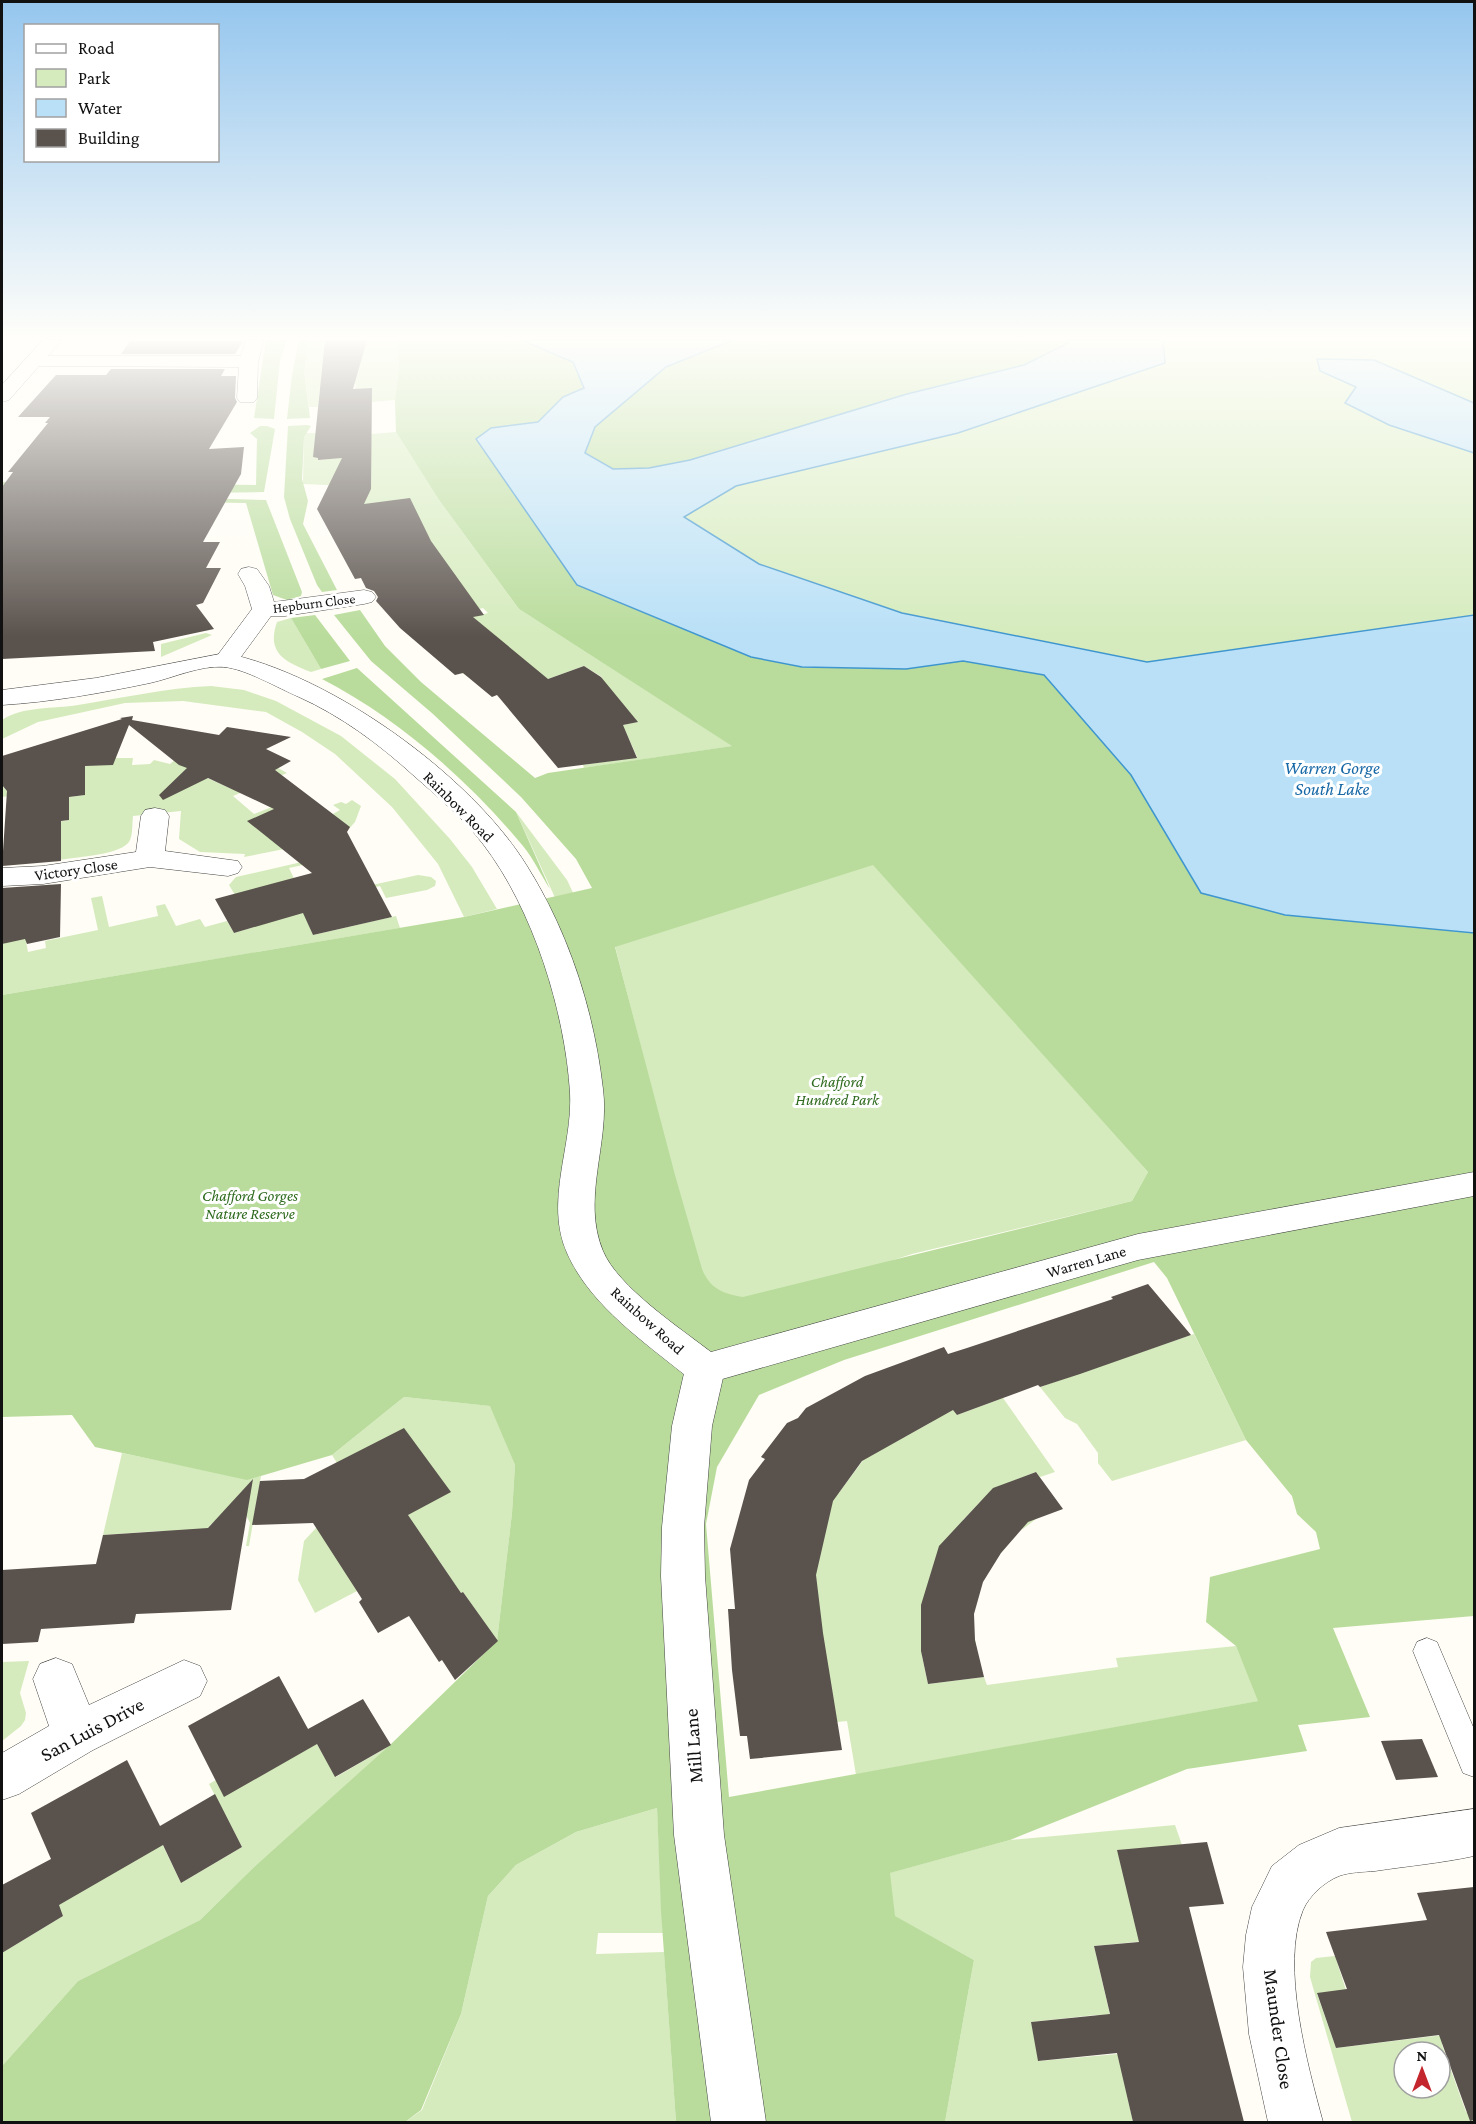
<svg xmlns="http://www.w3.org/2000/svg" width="1476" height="2124" font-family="'Crimson Pro',serif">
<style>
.green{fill:#d5ebbd;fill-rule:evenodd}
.forest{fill:#b9dc9c;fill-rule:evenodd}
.water{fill:#b9e0f7;stroke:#3f96cf;stroke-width:1.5}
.building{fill:#5a524d}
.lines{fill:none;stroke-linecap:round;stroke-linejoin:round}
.service-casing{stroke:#444;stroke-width:1}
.minor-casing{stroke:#444;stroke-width:1}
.tertiary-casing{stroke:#444;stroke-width:1}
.service{fill:#fff;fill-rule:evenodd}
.minor{fill:#fff;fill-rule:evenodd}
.tertiary{fill:#fff;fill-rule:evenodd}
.labels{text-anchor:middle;stroke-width:6;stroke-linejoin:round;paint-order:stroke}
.far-street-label{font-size:14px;fill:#111;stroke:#fff}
.street-label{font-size:16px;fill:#111;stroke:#fff}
.park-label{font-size:16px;font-style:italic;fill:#2f6b1f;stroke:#fff}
.water-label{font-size:18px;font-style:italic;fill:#1768a6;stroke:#fff}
.near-street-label{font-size:20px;fill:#111;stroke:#fff}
</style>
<rect width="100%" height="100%" fill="#fffdf5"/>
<!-- green -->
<g class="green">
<polygon points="309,340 324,340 322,346 365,345 367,340 396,340 399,366 395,400 372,402 372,388 355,389 356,384 320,386 318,407 309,407 304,371"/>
<polygon points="1163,340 1474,340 1474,403 1374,360 1317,360 1320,371 1356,387 1346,403 1389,425 1474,453 1474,615 1147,662 902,613 759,564 684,517 736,486 958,433 1165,363"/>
<polygon points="396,432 439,500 519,609 733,746 584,768 583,765 637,757 625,730 605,729 637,722 625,707 592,714 602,677 584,666 537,683 511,662 467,676 462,673 460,620 488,613 483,608 412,626 364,504 371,487 303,484 304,437 306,433 317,433 319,460 339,458 339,448 371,434"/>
<path d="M 291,618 L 321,669 L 311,672 C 285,662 266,653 277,622 Z"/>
<polygon points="206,633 212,635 161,657 161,644"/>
<path d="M 211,686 L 244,690 L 276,701 L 341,736 L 395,779 L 450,839 L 472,867 L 497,909 L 464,917 L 438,864 L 392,807 L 335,754 L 302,732 L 266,712 L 183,701 L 125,703 L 38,722 L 2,739 L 2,720 C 23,706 53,709 78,705 C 122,698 166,688 211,686 Z"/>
<path d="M 107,758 L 133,758 L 132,765 L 150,764 L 154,760 L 170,764 L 177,758 L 207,778 L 232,789 L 278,768 L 287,773 L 233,796 L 254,814 L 300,796 L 303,798 L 248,821 L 320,842 L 244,857 L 245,854 L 200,852 L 179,839 L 181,811 L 133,816 C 132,823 133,833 130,840 C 124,855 75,857 59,860 L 22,827 L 69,820 L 69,797 L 85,795 L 85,786 L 2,797 L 2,785 L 6,790 Z"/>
<polygon points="352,800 361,806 355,822 347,831 333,814 340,810 333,805 341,802 346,804"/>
<polygon points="516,812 567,880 583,914 562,913"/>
<polygon points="332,855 335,858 289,868 301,893 372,885 418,875 431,877 436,881 435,886 427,890 386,898 380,886 300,905 313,935 396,916 400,928 2,995 2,944 22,939 22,920 28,952 46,948 45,941 98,930 91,898 102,896 109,927 158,916 156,906 165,904 176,926 200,919 205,927 227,921 234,933 254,927 229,885 236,877"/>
<polygon points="873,864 1148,1172 1132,1201 912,1254 755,1305 699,1299 645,1063 615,946"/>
<polygon points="1194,1334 1246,1440 1112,1481 1098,1463 1098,1453 1077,1424 1065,1418 1040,1387"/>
<polygon points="404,1397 491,1406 515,1465 512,1513 497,1641 463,1592 415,1618 458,1589 438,1559 421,1568 340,1563 357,1591 315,1613 298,1580 304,1541 327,1516 337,1463 332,1455"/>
<polygon points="1003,1398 1055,1472 1040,1477 1036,1472 1010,1482 1036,1519 1023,1529 981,1501 963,1520 1005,1548 1001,1553 941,1553 987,1575 984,1580 933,1567 921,1610 921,1636 975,1640 977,1650 922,1656 928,1684 984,1677 987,1685 1118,1667 1116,1658 1236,1646 1259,1701 856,1775 847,1721 837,1722 795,1505 838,1494 867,1455 875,1431 888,1446 930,1423 946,1400 957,1415"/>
<polygon points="122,1453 247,1479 261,1476 249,1546 246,1546 250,1523 246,1515 228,1512 210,1525 209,1532 159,1531 103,1535"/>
<polygon points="29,1661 20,1693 26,1713 25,1720 21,1726 2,1741 2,1662"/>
<polygon points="307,1727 336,1777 391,1745 253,1868 200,1920 78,1981 2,2066 2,1953 63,1916 42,1864 104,1878 152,1851 144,1833 155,1829 181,1883 242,1847 209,1784"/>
<polygon points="657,1808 663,1933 598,1933 596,1954 664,1952 676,2122 405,2122 422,2110 461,2014 488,1896 516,1865 576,1832"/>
<polygon points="1175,1825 1182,1845 1156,1940 1094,1946 1111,2019 1095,2015 1031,2022 1039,2061 1118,2054 1133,2122 945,2122 974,1960 894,1916 889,1873 1010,1840"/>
<path d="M 1335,1956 L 1346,1990 L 1317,1994 L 1336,2048 L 1443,2035 L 1442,2045 L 1466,2112 L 1474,2112 L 1474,2122 L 1352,2122 L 1310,1977 L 1311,1962 L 1316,1958 ZM 1404,2052 L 1440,2052 L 1440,2088 L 1404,2088 Z"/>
</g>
<!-- forest -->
<g class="forest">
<polygon points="266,340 287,340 280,360 274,419 254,418"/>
<polygon points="299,340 309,340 304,371 310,418 287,419 292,375"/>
<path d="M 396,340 L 521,340 L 573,362 L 584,388 L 563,397 L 538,422 L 477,439 L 577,585 L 751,657 L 802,667 L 906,669 L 963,661 L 1044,675 L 1131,775 L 1201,893 L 1285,915 L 1474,933 L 1474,1616 L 1333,1628 L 1370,1717 L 1298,1725 L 1307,1751 L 1187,1769 L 1010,1840 L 890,1873 L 895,1916 L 974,1960 L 945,2122 L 676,2122 L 661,1911 L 657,1808 L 576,1832 L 516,1865 L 488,1896 L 461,2014 L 421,2110 L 405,2122 L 2,2122 L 2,2066 L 78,1981 L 200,1920 L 253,1868 L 390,1745 L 497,1641 L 512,1513 L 515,1465 L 490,1406 L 404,1397 L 332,1455 L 247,1480 L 95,1447 L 72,1415 L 2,1417 L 2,995 L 464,917 L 592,888 L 576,859 L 521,797 L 433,714 L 371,661 L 334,615 L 360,610 L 385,646 L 421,682 L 535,778 L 548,773 L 732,746 L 519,609 L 439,500 L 396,432 L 395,400 L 399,366 ZM 873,865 L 1148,1172 L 1132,1201 L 743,1297 C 724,1294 710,1289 702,1269 L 675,1175 L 615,947 ZM 1154,1262 L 1167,1278 L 1246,1440 L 1292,1496 L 1297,1514 L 1316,1532 L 1320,1549 L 1210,1577 L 1206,1622 L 1236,1646 L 1258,1701 L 729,1797 L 706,1524 L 717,1467 L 759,1395 L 844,1360 Z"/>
<polygon points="733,340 1068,340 1068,343 1024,365 907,394 690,460 649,468 613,469 585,453 595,427 666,367"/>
<polygon points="307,425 311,426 304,437 302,479 308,501 303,524 337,590 322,592 317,585 290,519 284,497 288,426"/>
<polygon points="260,426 267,426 275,429 264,492 200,493 2,485 2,482 256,485 257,439 250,433"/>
<polygon points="27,493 266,500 302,592 301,596 287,600 273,595 246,503 2,499 2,495"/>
<polygon points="315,615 350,661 321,669 291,618"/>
<path d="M 357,668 L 516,812 L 550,889 C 541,875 533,858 523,846 C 467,779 399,719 322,679 Z"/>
</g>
<!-- water -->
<g class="water">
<polygon points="521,340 733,340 666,367 595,427 585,453 613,469 649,468 690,460 907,394 1024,365 1068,343 1068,340 1163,340 1165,363 958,433 736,486 684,517 759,564 902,613 1147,662 1474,615 1474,933 1285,915 1201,893 1131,775 1044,675 963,661 906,669 802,667 751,657 577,585 476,439 491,428 538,422 563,397 584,388 573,362"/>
<polygon points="1317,359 1374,360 1474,403 1474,453 1389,425 1345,403 1356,387 1320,371"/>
</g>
<!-- building -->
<g class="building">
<polygon points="325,340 367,340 353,389 372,388 371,489 364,504 410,498 431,541 484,615 473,617 548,679 584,666 601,677 638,722 623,725 637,758 558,768 497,695 492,697 463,673 455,675 400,628 376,601 378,597 374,591 366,588 361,578 355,579 317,509 342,458 318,460 318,458 313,457"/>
<polygon points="130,341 243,341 235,354 121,354"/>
<polygon points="111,369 225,369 221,376 236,376 235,398 237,402 209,449 244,447 241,474 203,542 220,542 206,568 221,568 203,603 196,605 214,629 153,642 155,651 2,659 2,487 13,472 8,472 48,423 45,423 50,417 18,417 56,375 106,375"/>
<polygon points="133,716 132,720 219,735 227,727 291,737 266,749 291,761 275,770 350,827 347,832 392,917 313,935 303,913 234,933 215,899 312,873 247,821 274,809 208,778 163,800 159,795 187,768 179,765 129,725 113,765 85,766 85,795 69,797 69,820 61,821 61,861 2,866 7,791 2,785 2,756 122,719 120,718"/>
<polygon points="61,884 60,937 27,944 25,939 2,944 2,888"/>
<polygon points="1148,1284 1191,1335 1080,1374 1040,1387 1038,1385 957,1415 953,1410 862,1461 833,1501 816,1575 823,1633 842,1750 750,1759 747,1736 740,1736 732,1670 728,1609 735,1609 730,1549 749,1480 765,1459 761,1457 787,1423 798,1418 806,1408 865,1376 944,1347 948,1354 967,1348 1113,1299 1111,1297"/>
<polygon points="404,1428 451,1492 408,1515 461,1593 463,1592 498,1641 455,1680 442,1660 439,1662 409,1616 378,1633 359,1602 362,1599 313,1523 252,1525 260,1481 304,1479"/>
<polygon points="1036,1472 1063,1509 1028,1522 1001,1553 983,1582 974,1614 975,1640 984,1677 928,1684 921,1651 921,1605 939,1546 993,1488"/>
<polygon points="253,1479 231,1610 136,1614 134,1623 41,1629 38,1642 2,1644 2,1570 96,1564 103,1535 208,1528"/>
<polygon points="279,1676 308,1729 363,1699 391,1745 335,1777 317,1744 224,1797 188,1726"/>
<polygon points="1422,1739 1438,1777 1396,1780 1381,1741"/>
<polygon points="127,1760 160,1826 215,1794 242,1847 181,1883 163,1845 59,1905 63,1916 2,1953 2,1885 51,1859 31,1813"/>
<polygon points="1207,1842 1224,1904 1189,1907 1244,2122 1133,2122 1117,2053 1038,2061 1031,2022 1110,2014 1094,1946 1139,1942 1117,1850"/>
<polygon points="1474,1887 1474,2120 1470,2121 1439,2035 1336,2048 1317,1993 1347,1989 1326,1932 1427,1920 1417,1893"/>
</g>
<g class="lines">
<!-- service casing -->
<g class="service-casing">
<polygon id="service" points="1427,1638 1437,1642 1474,1729 1474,1777 1463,1773 1413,1651 1417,1642"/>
</g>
<!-- minor casing -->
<g class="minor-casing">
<g id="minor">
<polygon points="246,340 264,340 258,362 257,398 254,402 240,402 237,398 239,367 34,366 28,365 25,361 28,357 34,356 241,356"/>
<polygon points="249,567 257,569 269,586 274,602 364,590 372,592 376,597 372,602 364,604 285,616 271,616 235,665 226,667 217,665 214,660 252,609 245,586 238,574 241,569"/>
<polygon points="155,808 165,810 169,816 165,851 238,861 242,867 238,873 228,876 150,867 43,884 2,886 2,868 43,866 136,852 141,816 145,810"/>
<polygon points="705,1354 719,1358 725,1369 712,1426 704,1527 705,1576 724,1835 766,2122 711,2122 674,1835 661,1576 662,1527 672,1426 685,1369 691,1358"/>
<polygon points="56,1658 72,1664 89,1705 184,1660 200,1666 207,1681 200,1696 93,1750 19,1794 2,1800 2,1753 49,1726 33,1679 40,1664"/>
<path d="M 1474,1809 L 1474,1856 C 1442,1863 1408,1866 1375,1871 C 1363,1872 1350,1872 1339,1876 C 1324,1882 1309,1896 1303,1910 C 1280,1965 1308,2067 1323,2122 L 1268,2122 L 1249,2034 L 1243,1967 L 1246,1935 L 1252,1907 L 1272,1866 L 1299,1845 L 1339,1828 Z"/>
</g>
</g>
<!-- tertiary casing -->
<g class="tertiary-casing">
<g id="tertiary">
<polygon points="43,340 62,340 9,400 2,402 2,385"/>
<path d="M 225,653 C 330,674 471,775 527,866 C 569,933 594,1011 603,1089 C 610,1144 581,1198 603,1251 C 618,1287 680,1328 711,1352 L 1138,1234 L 1474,1172 L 1474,1196 L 1138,1260 L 705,1384 L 691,1380 C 646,1343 591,1307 567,1253 C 544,1201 573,1146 570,1093 C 565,1011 533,909 483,844 C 463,818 438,797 413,775 C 379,744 341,716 299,697 C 278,688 246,669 224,667 C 200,665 173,678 150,683 C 102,693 51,702 2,705 L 2,690 L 96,678 Z"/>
</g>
</g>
<!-- service -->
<use href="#service" class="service"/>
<!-- minor -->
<use href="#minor" class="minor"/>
<!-- tertiary -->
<use href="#tertiary" class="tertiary"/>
</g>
<!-- sky -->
<linearGradient id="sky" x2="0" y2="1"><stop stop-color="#95c6ee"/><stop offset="0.53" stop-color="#fffefa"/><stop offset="1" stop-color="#fffefa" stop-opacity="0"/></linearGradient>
<rect width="1476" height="637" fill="url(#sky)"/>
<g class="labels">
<!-- far-street labels -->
<g class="far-street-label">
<text transform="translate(314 603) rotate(-7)" y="5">Hepburn Close</text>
</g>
<!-- street labels -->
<g class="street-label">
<text transform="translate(459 806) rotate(45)" y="6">Rainbow Road</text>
<text transform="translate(76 869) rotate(-8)" y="6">Victory Close</text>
<text transform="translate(1086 1261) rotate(-16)" y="6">Warren Lane</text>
<text transform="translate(648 1320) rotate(42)" y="6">Rainbow Road</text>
</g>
<!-- park labels -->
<g class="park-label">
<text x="837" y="1087">Chafford<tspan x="837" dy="18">Hundred Park</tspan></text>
<text x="250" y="1201">Chafford Gorges<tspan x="250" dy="18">Nature Reserve</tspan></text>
</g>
<!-- water labels -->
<g class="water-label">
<text x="1332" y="774">Warren Gorge<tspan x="1332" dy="21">South Lake</tspan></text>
</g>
<!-- near-street labels -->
<g class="near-street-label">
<text transform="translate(92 1729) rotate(-28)" y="7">San Luis Drive</text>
<text transform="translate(693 1746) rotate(-94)" y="7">Mill Lane</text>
<text transform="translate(1279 2029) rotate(82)" y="7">Maunder Close</text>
</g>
</g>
<!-- border -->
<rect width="1476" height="2124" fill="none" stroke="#111111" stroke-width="6"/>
<!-- legend -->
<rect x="24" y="24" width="195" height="138" fill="#ffffff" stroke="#a0a0a0" stroke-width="1.5"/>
<rect x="36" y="44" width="30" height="9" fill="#ffffff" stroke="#a0a0a0" stroke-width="1.5"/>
<text x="78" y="54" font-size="18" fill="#111111">Road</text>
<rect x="36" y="69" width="30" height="18" fill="#d5ebbd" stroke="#a0a0a0" stroke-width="1.5"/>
<text x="78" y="84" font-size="18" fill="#111111">Park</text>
<rect x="36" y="99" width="30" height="18" fill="#b9e0f7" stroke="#a0a0a0" stroke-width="1.5"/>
<text x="78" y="114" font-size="18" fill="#111111">Water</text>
<rect x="36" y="129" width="30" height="18" fill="#5a524d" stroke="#a0a0a0" stroke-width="1.5"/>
<text x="78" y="144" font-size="18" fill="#111111">Building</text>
<!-- north arrow -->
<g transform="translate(1422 2070)"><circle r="28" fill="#ffffff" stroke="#a0a0a0" stroke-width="1.5"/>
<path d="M0-4.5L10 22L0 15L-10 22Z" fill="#c4262e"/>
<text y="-9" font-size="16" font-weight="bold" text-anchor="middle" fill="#111111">N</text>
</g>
</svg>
